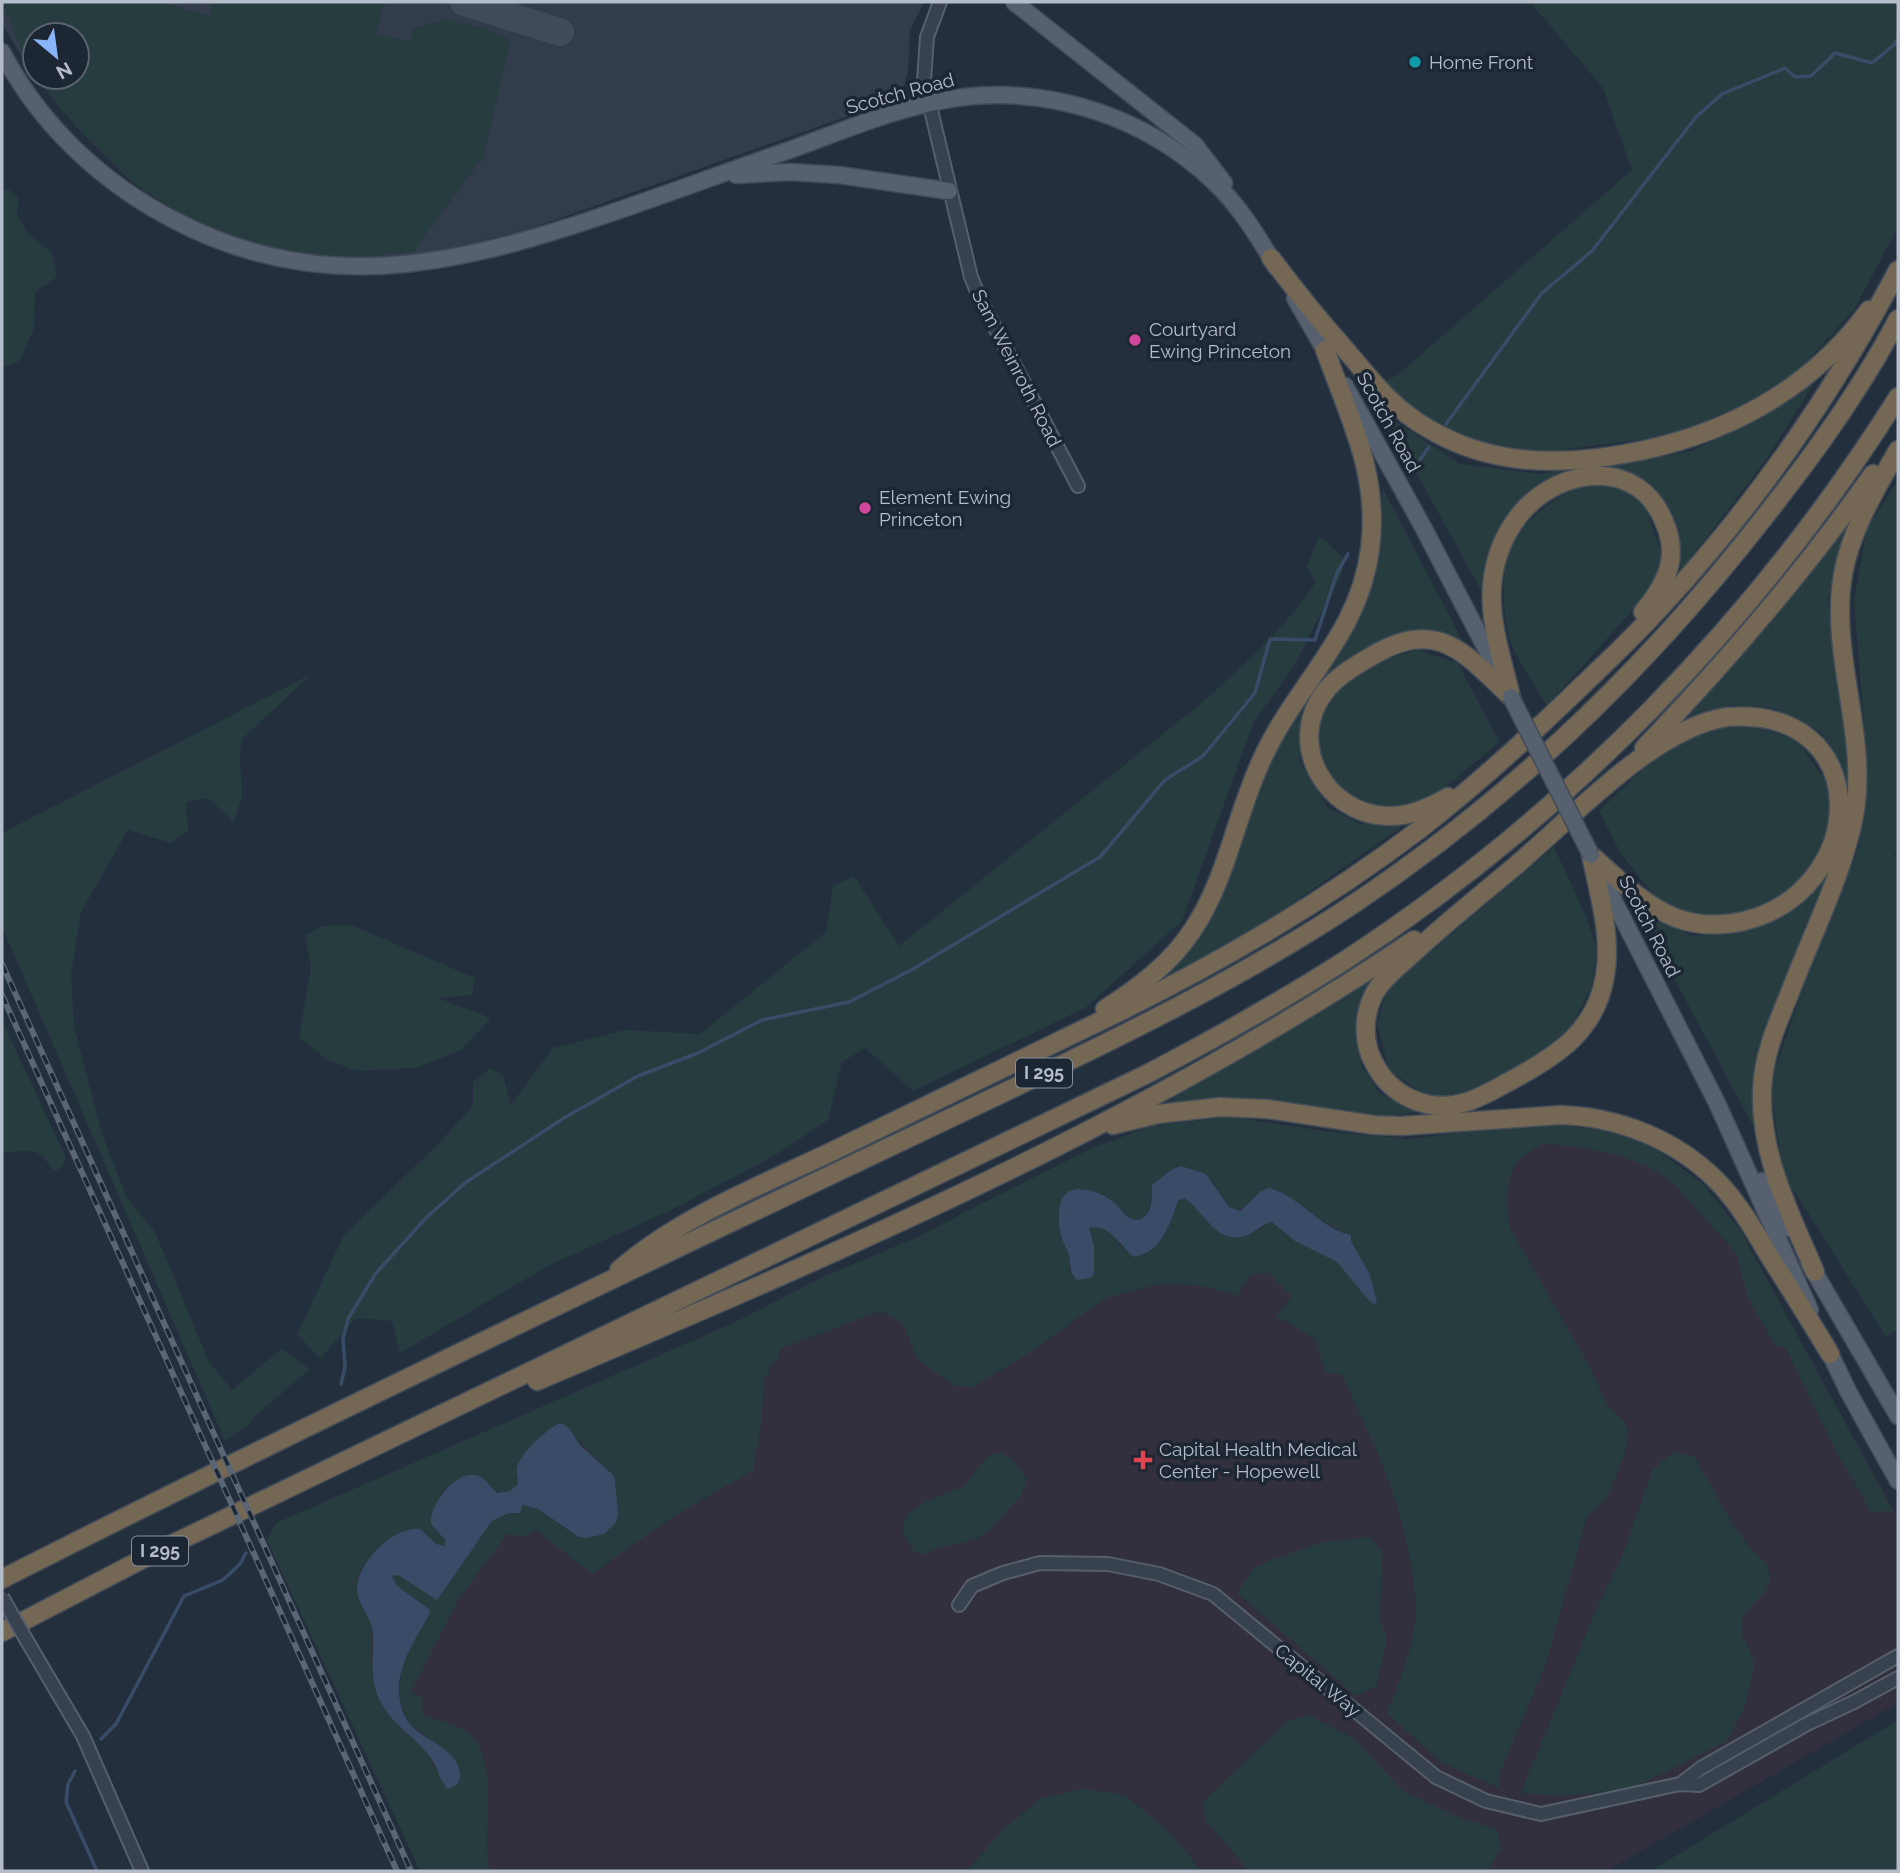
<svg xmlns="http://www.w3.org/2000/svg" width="1900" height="1873" font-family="Raleway,sans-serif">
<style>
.medical{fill:#32303f}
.airport{fill:#323c4b;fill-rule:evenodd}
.green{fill:#263c3f;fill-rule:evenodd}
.water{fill:#394c67}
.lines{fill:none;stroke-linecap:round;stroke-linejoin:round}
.stream{stroke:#394c67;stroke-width:3.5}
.taxiway{stroke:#3f4a5a;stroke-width:28}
.minor-casing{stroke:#565f6c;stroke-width:16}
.major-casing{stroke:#414a57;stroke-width:19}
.highway-casing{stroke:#434c59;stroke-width:21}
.minor{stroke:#38414e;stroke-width:12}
.major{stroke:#56606e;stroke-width:16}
.highway{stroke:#746855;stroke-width:18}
.rail-casing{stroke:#5a6575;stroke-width:6}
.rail{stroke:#1d2633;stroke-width:3.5;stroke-dasharray:10;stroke-linecap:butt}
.minor-bridge-casing{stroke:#565f6c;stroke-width:16;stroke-linecap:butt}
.major-bridge-casing{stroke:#414a57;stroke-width:19;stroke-linecap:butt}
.minor-bridge{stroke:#38414e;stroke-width:12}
.major-bridge{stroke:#56606e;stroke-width:16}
.culture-dot{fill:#0f9aa8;stroke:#1d2633;stroke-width:2.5}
.hotel-dot{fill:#d1479c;stroke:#1d2633;stroke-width:2.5}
.health-dot{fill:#e0444e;stroke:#1d2633;stroke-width:2.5}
.labels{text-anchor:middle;stroke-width:7;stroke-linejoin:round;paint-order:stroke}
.shield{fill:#1d2633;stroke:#878f9c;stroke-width:2}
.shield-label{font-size:18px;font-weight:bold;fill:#b4bcc9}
.poi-label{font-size:19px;fill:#b4bcc9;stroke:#1d2633;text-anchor:start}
.street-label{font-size:19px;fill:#b4bcc9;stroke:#1d2633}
</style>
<rect width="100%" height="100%" fill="#242f3e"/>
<!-- medical -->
<polygon class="medical" points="1228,1117 1339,1133 1411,1139 1486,1129 1557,1125 1657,1150 1701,1182 1739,1228 1898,1518 1898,1703 1606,1871 1202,1871 1168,1831 1004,1829 966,1871 420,1871 267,1540 276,1523 731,1324 825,1276 911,1240 1092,1148 1152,1126"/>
<!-- airport -->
<path class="airport" d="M 2,2 L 924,2 L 910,30 L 908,71 L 902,93 L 879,105 L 524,231 L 436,252 L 380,259 L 334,259 L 264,245 L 133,183 L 80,131 L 33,75 L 2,24 ZM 35,35 L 77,35 L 77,77 L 35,77 Z"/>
<!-- green -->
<g class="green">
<path d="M 2,2 L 161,2 L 209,16 L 213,2 L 385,2 L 376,34 L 410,42 L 414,28 L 445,20 L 480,27 L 511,40 L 483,157 L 413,252 L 334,259 L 264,245 L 201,227 L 133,183 L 80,131 L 33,75 ZM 35,35 L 77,35 L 77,77 L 35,77 Z"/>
<polygon points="1530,2 1898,2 1898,227 1854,310 1782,388 1681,435 1525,454 1443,431 1381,385 1401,372 1632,170 1603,88"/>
<polygon points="8,189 18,198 17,216 28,233 52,253 57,277 35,292 34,328 20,361 2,367 2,190"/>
<polygon points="1818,377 1766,460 1680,572 1679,530 1646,480 1601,468 1695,450 1778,404"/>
<polygon points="1384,414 1460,464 1540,474 1575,467 1518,501 1486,554 1482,592"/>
<polygon points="1898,480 1898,848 1891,862 1898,853 1898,1329 1886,1337 1797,1195 1785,1184 1770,1084 1808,974 1859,847 1867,760 1854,600 1867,528"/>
<path d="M 1590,482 L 1623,488 L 1647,510 L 1662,556 L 1653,587 L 1547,706 C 1536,686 1517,661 1510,640 C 1502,613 1500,565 1514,540 C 1531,512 1562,494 1590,482 Z"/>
<polygon points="1383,489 1463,642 1412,631 1366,647 1317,685 1345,645 1376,576"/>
<polygon points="1844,531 1828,599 1848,759 1849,804 1837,763 1820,732 1774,708 1730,705 1683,723"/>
<path d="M 1318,537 L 1324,539 L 1344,559 L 1342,573 L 1293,668 L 1254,721 L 1182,921 L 1085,1008 L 913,1091 L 865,1048 L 842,1062 L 828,1120 L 772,1157 L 671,1210 L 548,1266 L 400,1353 L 392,1321 L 356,1318 L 320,1359 L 297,1334 L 344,1235 L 438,1144 L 473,1106 L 473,1082 L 490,1068 L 503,1075 L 511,1105 L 553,1048 L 625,1030 L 700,1034 L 826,932 L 833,886 L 854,876 L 899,946 L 1205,700 C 1247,662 1283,630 1315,583 L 1307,567 Z"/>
<polygon points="1418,650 1458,663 1499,742 1438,793 1390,810 1349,796 1327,772 1316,734 1327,708 1339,689 1388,658"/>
<polygon points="312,674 242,739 240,755 242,796 234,822 208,798 186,802 188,831 171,843 128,830 81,912 71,975 74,1026 102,1134 127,1198 155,1232 209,1362 232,1390 281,1349 310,1369 254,1417 249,1424 225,1441 2,927 2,833"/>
<polygon points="1301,712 1300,762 1328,808 1361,824 1403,826 1272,918 1159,982 1211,918 1276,749"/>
<polygon points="1739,723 1796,739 1826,781 1831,820 1815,858 1792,889 1768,903 1729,916 1682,915 1653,895 1620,852 1599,811 1647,765 1690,736"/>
<polygon points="1554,847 1586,916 1597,948 1592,985 1572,1026 1535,1058 1457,1099 1424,1095 1389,1070 1377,1023 1387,989"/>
<polygon points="1832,870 1765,1030 1753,1092 1754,1128 1634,903 1692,936 1747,928 1793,908"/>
<polygon points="351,925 475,978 472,995 438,998 491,1018 461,1050 416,1068 357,1071 326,1059 299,1037 311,968 305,935 323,926"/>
<polygon points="1378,974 1359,1023 1361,1065 1379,1093 1419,1112 1373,1119 1231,1097 1161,1106"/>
<path d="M 2,1020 L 66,1158 L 62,1168 L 53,1171 C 38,1144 30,1152 2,1152 Z"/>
<path d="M 1228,1117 L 1339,1133 L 1411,1139 L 1486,1129 L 1557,1125 L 1614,1131 L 1657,1150 L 1701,1182 L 1739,1228 L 1893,1511 L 1871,1512 L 1836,1451 L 1786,1349 L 1774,1344 L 1748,1297 L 1736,1253 L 1683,1194 C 1677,1184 1669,1180 1659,1173 C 1621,1152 1584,1146 1542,1144 C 1535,1149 1525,1154 1519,1160 C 1504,1177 1506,1210 1511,1230 L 1591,1369 L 1607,1405 L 1625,1422 L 1628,1435 L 1625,1452 L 1610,1492 L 1605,1501 L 1587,1517 L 1546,1663 L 1499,1775 L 1499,1788 L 1441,1762 L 1387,1713 C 1399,1683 1411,1654 1415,1622 C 1417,1608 1415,1593 1413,1579 C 1404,1504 1373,1441 1341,1374 L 1326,1373 L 1314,1338 L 1276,1316 L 1292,1297 L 1268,1272 L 1251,1275 L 1237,1296 L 1205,1286 L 1159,1284 L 1106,1298 L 1028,1354 L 973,1387 L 953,1385 L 917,1359 L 903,1324 L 881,1311 L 781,1348 L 778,1358 L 770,1368 L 764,1382 L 761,1423 L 753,1470 L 668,1520 L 592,1574 L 536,1530 L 526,1537 L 507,1534 L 458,1600 L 411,1692 L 422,1698 L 423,1715 C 435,1720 461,1726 469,1734 C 503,1763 479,1836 490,1871 L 420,1871 L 267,1540 L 276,1523 L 731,1324 L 825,1276 L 911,1240 L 1092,1148 L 1152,1126 ZM 1212,1181 L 1229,1207 L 1234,1211 L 1244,1207 L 1261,1191 L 1276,1189 L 1322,1221 L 1352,1237 L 1351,1241 L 1357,1250 L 1370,1302 L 1337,1262 L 1296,1241 L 1272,1222 C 1264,1224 1260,1230 1253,1232 C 1249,1233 1241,1232 1236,1232 C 1204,1234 1206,1212 1184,1198 L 1178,1200 L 1166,1234 L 1143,1255 C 1138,1254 1130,1253 1126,1250 C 1111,1239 1113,1224 1089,1228 L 1094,1246 L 1070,1271 L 1069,1255 L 1061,1237 L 1106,1196 C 1117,1203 1123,1214 1134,1221 C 1153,1217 1151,1201 1153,1185 ZM 569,1428 C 580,1448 616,1468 616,1490 L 579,1537 L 538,1509 L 523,1504 L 517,1514 L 509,1513 L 492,1521 L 437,1599 L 398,1575 L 392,1576 L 396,1585 L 428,1608 L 401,1669 L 399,1698 L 407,1721 L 435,1744 L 456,1786 L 448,1789 L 424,1749 L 397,1725 L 372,1661 L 372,1628 L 357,1580 C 362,1558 397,1527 420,1530 L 436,1544 L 445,1546 L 445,1540 L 437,1532 L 441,1493 C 466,1472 473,1470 497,1492 L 510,1491 L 518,1484 L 518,1480 Z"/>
<path d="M 999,1452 C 1013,1458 1020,1467 1027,1480 L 1022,1494 L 992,1528 L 976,1539 L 938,1548 L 921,1555 L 913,1551 L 902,1530 C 904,1503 944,1495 964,1487 C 977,1473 979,1458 999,1452 Z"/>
<polygon points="1673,1452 1694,1456 1732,1523 1750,1549 1765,1562 1769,1572 1770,1581 1765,1592 1748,1609 1741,1620 1742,1634 1755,1663 1744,1708 1727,1741 1629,1790 1564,1796 1521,1793 1595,1612 1622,1557 1652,1471"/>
<polygon points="1370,1537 1382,1552 1380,1620 1387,1639 1376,1686 1356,1696 1237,1593 1254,1568 1272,1560 1322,1542"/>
<polygon points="1309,1715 1353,1738 1403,1791 1458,1817 1496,1829 1502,1848 1487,1871 1249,1871 1206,1821 1202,1803 1287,1721"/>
<polygon points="1898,1720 1898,1871 1651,1871"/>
<polygon points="1085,1789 1125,1795 1168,1831 1202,1871 966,1871 1004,1829 1041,1798"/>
</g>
<!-- water -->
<g class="water">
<path d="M 1181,1166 L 1206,1174 L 1229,1207 L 1240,1211 L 1261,1191 L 1269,1188 C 1299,1195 1320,1229 1351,1235 L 1351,1241 L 1370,1275 L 1377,1302 L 1374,1304 L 1370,1302 L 1337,1262 L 1295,1241 L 1272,1222 C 1261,1224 1254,1234 1242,1237 C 1214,1242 1203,1210 1184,1198 L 1178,1201 C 1170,1224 1162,1252 1134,1257 C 1119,1245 1111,1224 1089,1228 L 1094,1246 L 1094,1274 L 1090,1278 L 1077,1280 C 1069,1272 1071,1266 1069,1255 C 1067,1248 1062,1242 1061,1235 C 1058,1223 1056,1196 1070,1191 C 1081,1186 1102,1193 1111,1200 C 1121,1206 1127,1224 1141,1219 C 1153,1214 1152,1196 1152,1185 L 1171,1170 Z"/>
<path d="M 561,1423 L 569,1428 L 579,1444 L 613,1475 L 615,1480 L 618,1514 L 616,1522 L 604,1534 L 587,1538 L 579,1537 L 538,1509 L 523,1505 L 520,1513 L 509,1513 L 492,1521 L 437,1600 L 398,1575 L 392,1576 L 396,1585 L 430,1610 L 429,1615 C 413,1644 392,1672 401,1706 C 403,1715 408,1723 415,1729 C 430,1743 458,1750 460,1774 C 460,1783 457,1786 448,1789 C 439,1780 438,1767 430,1757 C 415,1736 392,1725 380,1701 C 369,1679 374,1655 373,1632 C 371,1617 359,1606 357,1592 C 355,1564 393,1526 420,1529 L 436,1544 L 445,1546 L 445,1540 L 431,1524 C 429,1504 459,1465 481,1477 C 487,1481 492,1488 497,1493 L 510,1491 L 518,1484 C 518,1479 516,1471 517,1467 C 521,1453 548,1427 561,1423 Z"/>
</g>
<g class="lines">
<!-- stream -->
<g class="stream">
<polyline points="1446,424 1542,293 1592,251 1696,117 1722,94 1785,68 1795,77 1811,76 1835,53 1872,63 1895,44 1898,38"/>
<polyline points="1419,461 1429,447"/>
<polyline points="341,1384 345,1367 343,1339 348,1319 376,1273 426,1218 465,1183 564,1118 638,1076 698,1053 762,1020 849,1002 913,969 1100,857 1165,780 1203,756 1255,693 1270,639 1315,640 1337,573 1348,554"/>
<polyline points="101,1739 116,1724 184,1596 223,1580 240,1564 246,1553"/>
<polyline points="75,1771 68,1784 66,1802 97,1871"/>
</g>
<!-- taxiway -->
<polyline class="taxiway" points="464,2 560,32"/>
<!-- minor casing -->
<g class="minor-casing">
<g id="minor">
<polyline points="940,2 927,37 924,81 971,277 980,299 1078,486"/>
<polyline points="959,1605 972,1586 1003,1573 1040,1563 1108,1564 1159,1574 1213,1594 1436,1777 1486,1801 1541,1814 1680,1784 1699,1785 1807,1724 1854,1702 1898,1678"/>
<polyline points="27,1641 83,1736 142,1871"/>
<polyline points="1680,1784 1701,1768 1898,1656"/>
</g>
</g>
<!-- major casing -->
<g class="major-casing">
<g id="major">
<polyline points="1014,2 1195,145 1224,183"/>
<path d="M 2,52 C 40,125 103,184 176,221 C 320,296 453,266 599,217 C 665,195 731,170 798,147 C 852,127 907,104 964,97 C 1054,87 1146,118 1212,180 C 1238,204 1258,236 1276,267"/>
<polyline points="736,175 790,172 839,175 949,191"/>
<polyline points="1295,298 1331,361"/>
<polyline points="1345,386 1423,527 1503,681"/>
<polyline points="1598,870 1717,1103 1810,1310"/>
<polyline points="1762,1181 1789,1228"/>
<polyline points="1809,1263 1898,1416"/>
<polyline points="1825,1343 1848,1391 1898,1481"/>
</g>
</g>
<!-- highway casing -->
<g class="highway-casing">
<g id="highway">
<path d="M 1271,258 C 1295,290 1319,320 1345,349 C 1371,380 1393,409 1429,429 C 1490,465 1556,466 1624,454 C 1722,437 1809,392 1869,310"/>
<path d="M 1511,697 C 1503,662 1489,622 1492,586 C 1494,559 1504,534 1521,513 C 1561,466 1640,457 1665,524 C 1672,540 1673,559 1666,576 C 1661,589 1652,601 1643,612"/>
<path d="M 1727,717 C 1878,706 1869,891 1744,921 C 1722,926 1698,926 1676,918 C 1643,905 1617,878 1591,855 C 1599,894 1612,936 1605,976 C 1596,1031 1557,1056 1510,1081 C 1495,1089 1479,1099 1463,1103 C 1427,1113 1390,1095 1374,1063 C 1363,1043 1363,1017 1373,996 C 1381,980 1396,969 1409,957 C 1442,926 1478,897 1513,868 C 1570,820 1653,728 1727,717 Z"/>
<path d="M 1644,748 C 1727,661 1804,572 1873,474"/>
<path d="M 1448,797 C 1429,808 1409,817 1387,816 C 1326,814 1286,744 1324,693 C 1334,679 1350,669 1365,660 C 1435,616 1460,648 1511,697"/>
<path d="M 1105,1009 C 1138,988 1170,964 1192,931 C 1228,878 1236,812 1264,755 C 1298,683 1360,633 1370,549 C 1380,475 1349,417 1325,350"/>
<path d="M 1113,1125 L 1158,1114 L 1220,1107 L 1267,1109 L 1374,1125 L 1401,1126 L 1561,1115 C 1618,1117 1675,1139 1716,1180 C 1737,1201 1753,1228 1768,1254 C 1789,1287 1810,1320 1830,1354"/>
<path d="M 619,1270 C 677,1219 759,1186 829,1153 C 914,1112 999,1070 1084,1029 C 1202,973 1316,908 1420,829 C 1470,790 1518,747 1564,703 C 1596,672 1629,642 1659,609 C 1753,508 1834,392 1898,270"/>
<path d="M 1815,1272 C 1790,1213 1760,1156 1762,1091 C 1763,1057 1776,1026 1789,995 C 1810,939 1843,874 1854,816 C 1869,736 1829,655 1843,574 C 1851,529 1876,489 1898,450"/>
<path d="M 537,1381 C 838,1253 1143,1123 1414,940"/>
<path d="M 2,1579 C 244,1456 489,1338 734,1221 C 825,1178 916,1134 1007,1091 C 1126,1034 1245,976 1355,903 C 1500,806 1630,684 1739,549 C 1797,477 1855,401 1898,319"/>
<path d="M 2,1632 L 160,1550 L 1147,1074 C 1214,1039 1280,1002 1344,961 C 1566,817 1757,621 1898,397"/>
</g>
</g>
<!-- minor -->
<use href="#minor" class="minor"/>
<!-- major -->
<use href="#major" class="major"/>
<!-- highway -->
<use href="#highway" class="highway"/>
<!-- rail casing -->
<g class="rail-casing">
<g id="rail">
<polyline points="2,964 411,1871"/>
<polyline points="2,995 397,1871"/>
</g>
</g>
<!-- rail -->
<use href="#rail" class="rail"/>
<!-- minor-bridge casing -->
<g class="minor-bridge-casing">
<polyline id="minor-bridge" points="2,1597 27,1641"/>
</g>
<!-- major-bridge casing -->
<g class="major-bridge-casing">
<polyline id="major-bridge" points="1511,697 1591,855"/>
</g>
<!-- minor-bridge -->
<use href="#minor-bridge" class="minor-bridge"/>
<!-- major-bridge -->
<use href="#major-bridge" class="major-bridge"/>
</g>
<!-- markers -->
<circle class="culture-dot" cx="1415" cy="62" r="7"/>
<g class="hotel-dot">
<circle cx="1135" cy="340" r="7"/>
<circle cx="865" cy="508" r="7"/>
</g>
<path class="health-dot" d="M1139.5 1449.5h7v7h7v7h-7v7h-7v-7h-7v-7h7z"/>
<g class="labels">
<!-- shield labels -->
<g class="shield">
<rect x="1016" y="1058.5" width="56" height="29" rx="5"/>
<rect x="132" y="1536.5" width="56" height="29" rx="5"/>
</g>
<g class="shield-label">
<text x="1044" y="1079">I 295</text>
<text x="160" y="1557">I 295</text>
</g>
<!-- poi labels -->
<g class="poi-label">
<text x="1429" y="69">Home Front</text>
<text x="1149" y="336">Courtyard<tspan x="1149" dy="22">Ewing Princeton</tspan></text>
<text x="879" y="504">Element Ewing<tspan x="879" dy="22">Princeton</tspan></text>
<text x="1159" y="1456">Capital Health Medical<tspan x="1159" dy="22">Center - Hopewell</tspan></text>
</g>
<!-- street labels -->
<g class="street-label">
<text transform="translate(900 93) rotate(-15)" y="7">Scotch Road</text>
<text transform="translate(1017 368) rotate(63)" y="7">Sam Weinroth Road</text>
<text transform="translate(1389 422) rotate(61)" y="7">Scotch Road</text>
<text transform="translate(1650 926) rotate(63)" y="7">Scotch Road</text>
<text transform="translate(1318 1680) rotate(39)" y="7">Capital Way</text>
</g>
</g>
<!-- border -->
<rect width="1900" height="1873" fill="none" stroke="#b4bcc9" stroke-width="7"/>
<!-- north arrow -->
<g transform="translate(56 56) rotate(151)"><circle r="33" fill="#1d2633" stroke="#59626f" stroke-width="2"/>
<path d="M0-5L12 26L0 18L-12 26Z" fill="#8ab4f8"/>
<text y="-10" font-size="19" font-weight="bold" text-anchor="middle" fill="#b4bcc9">N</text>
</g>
</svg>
